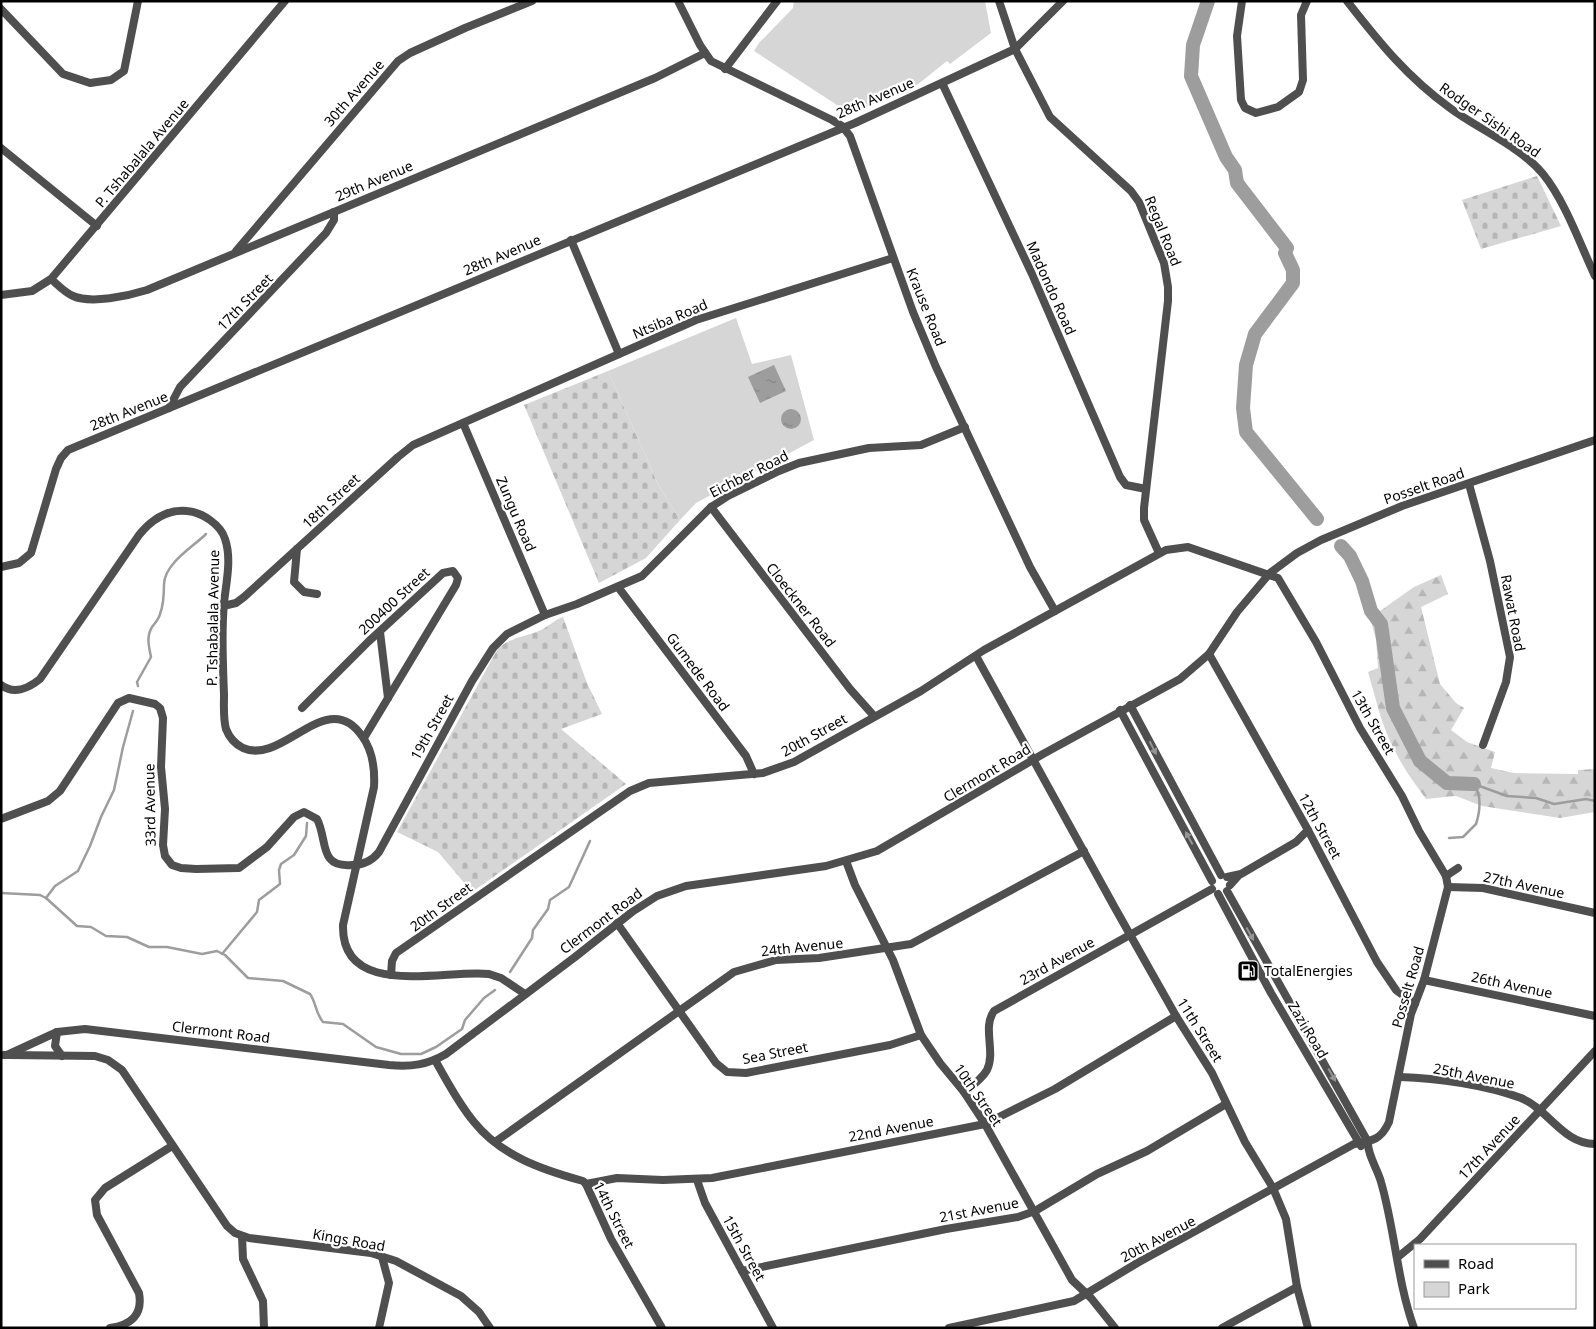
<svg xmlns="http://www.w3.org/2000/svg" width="1596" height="1329" font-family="'Noto Sans',sans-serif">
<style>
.forest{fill:url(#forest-firs)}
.cemetery{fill:url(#cemetery-stones)}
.green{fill:#d6d6d6}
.water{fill:url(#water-ripples)}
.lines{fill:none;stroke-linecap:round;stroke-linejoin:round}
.stream{stroke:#9d9d9d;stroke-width:2.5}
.river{stroke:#9d9d9d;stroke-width:14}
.minor{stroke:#4f4f4f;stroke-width:8}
.oneway{fill:#959595}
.labels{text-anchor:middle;stroke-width:4.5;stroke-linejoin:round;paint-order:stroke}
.street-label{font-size:14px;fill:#000;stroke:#fff}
.poi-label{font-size:14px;fill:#000;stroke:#fff;text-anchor:start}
</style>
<defs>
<pattern id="forest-firs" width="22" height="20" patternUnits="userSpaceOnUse" patternTransform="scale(1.25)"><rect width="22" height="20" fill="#d6d6d6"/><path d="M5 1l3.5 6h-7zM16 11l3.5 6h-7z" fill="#b6b6b6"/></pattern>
<pattern id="cemetery-stones" width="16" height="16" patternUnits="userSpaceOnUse" patternTransform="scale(1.25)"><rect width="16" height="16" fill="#d6d6d6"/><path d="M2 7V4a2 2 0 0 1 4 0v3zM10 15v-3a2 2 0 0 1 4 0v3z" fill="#b6b6b6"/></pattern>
<pattern id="water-ripples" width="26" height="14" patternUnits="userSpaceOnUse" patternTransform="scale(1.25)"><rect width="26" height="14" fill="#9d9d9d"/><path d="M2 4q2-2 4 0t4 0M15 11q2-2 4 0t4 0" fill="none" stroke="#858585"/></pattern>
</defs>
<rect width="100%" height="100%" fill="#fff"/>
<!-- forest -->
<path class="forest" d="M 1441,575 L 1448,594 L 1421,607 L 1440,684 L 1456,703 L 1464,708 L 1451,730 L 1467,742 L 1495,752 L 1491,768 L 1514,773 L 1578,774 L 1578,770 L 1595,769 L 1595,812 L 1560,818 L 1482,806 L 1456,796 L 1426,799 C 1415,784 1404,769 1396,753 C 1382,728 1376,699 1368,672 L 1378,668 L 1376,640 L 1370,618 L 1414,587 Z"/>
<!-- cemetery -->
<g class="cemetery">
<polygon points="1537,176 1561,226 1481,249 1462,200"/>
<polygon points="608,371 658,484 680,520 646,558 599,583 524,405"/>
<path d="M 563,617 L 587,683 L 602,714 L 561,729 L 626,784 L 472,892 L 438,852 L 397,832 L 497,650 C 509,637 527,637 543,629 C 550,625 555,620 563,617 Z"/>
</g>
<!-- green -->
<g class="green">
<polygon points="794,1 985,1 991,33 950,64 947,61 907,93 883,99 848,116 841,113 840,107 754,51 759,43 793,8"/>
<polygon points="736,318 752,364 791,355 814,440 696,503 680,520 658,484 608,371"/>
</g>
<!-- water -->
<g class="water">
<polygon points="774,365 786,391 760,403 748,377"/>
<circle cx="791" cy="419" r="10"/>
</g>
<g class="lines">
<!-- stream -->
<g class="stream">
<path d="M 138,686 L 137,682 L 151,657 C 149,647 146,637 152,627 C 155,623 159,619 160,614 C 164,604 164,594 164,584 C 165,563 193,547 206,534"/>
<polyline points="1474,784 1507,796 1536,798 1554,804 1586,799 1595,801"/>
<path d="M 1449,838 L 1463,837 L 1476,824 C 1480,812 1482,795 1474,785"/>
<path d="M 1,893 L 40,895 L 46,898 L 77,926 L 91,927 L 106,936 L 127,937 L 149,947 L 167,947 L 202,954 L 217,951 L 225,955 L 248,978 L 283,981 L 310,994 C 316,1002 315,1012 323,1022 L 343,1024 L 376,1047 L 401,1054 L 421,1054 L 436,1047 L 462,1029 L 465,1020 L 484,998 L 495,990"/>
<polyline points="46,898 55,886 78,871 90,846 101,817 114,790 123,747 133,711"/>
<polyline points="222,954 257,912 259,900 280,884 279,870 281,864 294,855 306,836 307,823"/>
<polyline points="510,972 532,938 533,930 548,909 550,900 569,887 590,841"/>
</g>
<!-- river -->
<g class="river">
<polyline points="1208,1 1193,45 1191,76 1226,157 1235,170 1237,183 1287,248 1285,253 1293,270 1293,283 1255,334 1246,365 1243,408 1246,432 1317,519"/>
<polyline points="1341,546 1350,556 1362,581 1371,611 1381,624 1393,708 1420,761 1447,783 1474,784"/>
</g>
<!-- minor -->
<g class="minor">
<polyline points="678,1 700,45 711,61 832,120 842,126 850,136 913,312 936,367 1030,567 1055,611"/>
<polyline points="999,1 1015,49 1050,117 1131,191 1139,202 1164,263 1168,287 1168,301 1144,508 1144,520 1159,553"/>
<polyline points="1242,1 1237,36 1241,100 1245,108 1256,113 1278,107 1299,92 1303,80 1301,15 1307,1"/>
<path d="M 1347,1 C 1379,42 1407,77 1450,108 C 1478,129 1520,146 1543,174 C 1565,201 1580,244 1595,276"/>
<polyline points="1,9 63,74 90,83 111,80 124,71 138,1"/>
<polyline points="725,69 777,1"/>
<polyline points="942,83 1032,274 1120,477 1126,485 1146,489"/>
<polyline points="1,148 97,226"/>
<polyline points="571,240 619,354"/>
<polyline points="236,251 398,61 410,53 465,28 532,1"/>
<path d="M 51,279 C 58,285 64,292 73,296 C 91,304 128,296 147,290 L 655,78 L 705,53"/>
<polyline points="1,295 32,291 51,279 285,1"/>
<polyline points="169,408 180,387 326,233 334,220 334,212"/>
<polyline points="463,423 545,615"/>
<polyline points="1469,484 1490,561 1510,657 1506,682 1483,745"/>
<polyline points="711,507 850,689 874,716"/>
<polyline points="297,549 294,582 304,592 317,594"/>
<polyline points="1,567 19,563 31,553 56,469 61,458 68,450 855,123 1015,49 1063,1"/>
<polyline points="618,587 746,756 754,774"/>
<polyline points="223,606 236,603 244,597 398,457 413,445 696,320 893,258"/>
<polyline points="380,632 388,698"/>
<polyline points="1209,654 1308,830 1377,962 1396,990 1415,1004"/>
<polyline points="976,656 1115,908 1176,1016 1212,1073 1245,1142 1273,1188 1286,1219 1297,1287 1308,1328"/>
<path d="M 1,685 C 14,695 29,688 40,679 L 139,535 C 152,519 167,509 187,511 C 202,512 221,525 225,539 C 232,559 226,583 224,603 C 221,633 223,665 224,695 C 224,705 223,718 226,729 C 229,737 235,744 243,748 C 283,766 327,685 362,736 C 373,751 375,769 374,787 L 343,925 C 341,1000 444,969 489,974 L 501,978 L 525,994"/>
<polyline points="1130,705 1221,875"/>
<polyline points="302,708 368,642 443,573 453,571 458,578 456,585 364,738"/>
<polyline points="1120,710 1212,881"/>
<path d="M 1,819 L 48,801 L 60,791 L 118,703 L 129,698 L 155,704 L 160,708 L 163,718 L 161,767 L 165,809 L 163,845 L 165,856 L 172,865 L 181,868 L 196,869 L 239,868 L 267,847 L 294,817 L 304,812 L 317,819 C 328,840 318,868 352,865 C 363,865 372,861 379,852 L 472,681 L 493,648 L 507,634 L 545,615 L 577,604 L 642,576 L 711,507 L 728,496 L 779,471 L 799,463 L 869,448 L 921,445 L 965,427"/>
<polyline points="846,861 855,885 893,960 921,1035 940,1063 964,1092 985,1124 1072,1280 1091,1298 1115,1328"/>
<polyline points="1446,876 1458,868"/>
<polyline points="1227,877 1241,874 1296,842 1308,830"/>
<polyline points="1230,885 1239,875"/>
<polyline points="1448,887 1483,888 1595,913"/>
<path d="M 1227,891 L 1368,1142 C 1367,1154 1378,1170 1381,1182 C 1395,1230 1397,1281 1414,1328"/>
<polyline points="1218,894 1271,993 1361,1146"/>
<polyline points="617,923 716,1063 727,1072 746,1073 890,1045 921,1035"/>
<path d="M 391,975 L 392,961 L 396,953 L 630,791 L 649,783 L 763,773 L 794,762 L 921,691 L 984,650 L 1166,550 L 1188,547 L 1278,578 L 1316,642 L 1360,728 L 1402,796 L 1419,831 L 1446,876 L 1448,887 L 1424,980 L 1411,1014 L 1389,1122 C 1381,1140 1372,1141 1354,1144 L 1139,1262 L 1074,1301 L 949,1328"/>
<polyline points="1424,980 1595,1016"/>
<polyline points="57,1032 55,1046 62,1056"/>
<path d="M 1,1055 L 7,1055 L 57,1032 L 85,1029 L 389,1065 C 411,1067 427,1065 446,1054 L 575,957 L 632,912 L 657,896 L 686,886 L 826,866 L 877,851 L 1043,754 L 1180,679 L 1209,654 L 1237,612 L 1270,573 L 1297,553 L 1321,540 L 1402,506 L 1595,440"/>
<polyline points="9,1055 95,1056 108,1060 122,1070 227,1226 235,1233 249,1238 371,1253 396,1261 461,1296 479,1312 490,1328"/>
<path d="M 435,1060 C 447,1081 458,1103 474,1122 C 501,1156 543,1170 583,1181 L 586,1184 L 611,1239 L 662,1328"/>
<path d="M 1400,1077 C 1438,1078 1486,1085 1521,1098 C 1548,1109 1563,1144 1595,1144"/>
<path d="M 964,1092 C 972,1086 982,1079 987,1070 C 996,1051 982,1028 994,1011 L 1212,889"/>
<polyline points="495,1142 734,972 776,960 819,958 911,944 1084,851"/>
<polyline points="697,1180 705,1203 773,1328"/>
<polyline points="586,1184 617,1178 663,1180 712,1178 985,1124 1055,1089 1176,1016"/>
<polyline points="242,1236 243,1259 263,1301 264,1328"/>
<polyline points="1398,1257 1420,1239 1595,1051"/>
<polyline points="742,1271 946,1229 1018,1217 1035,1211 1097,1174 1147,1151 1226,1104"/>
<path d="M 110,1328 C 131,1325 143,1315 139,1293 L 97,1215 L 95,1200 L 105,1188 L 172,1146"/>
<polyline points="379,1328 389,1283 382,1257"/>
<polyline points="1222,1328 1297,1287"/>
</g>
</g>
<!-- one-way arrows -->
<defs><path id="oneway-solid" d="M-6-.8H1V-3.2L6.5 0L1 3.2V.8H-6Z" transform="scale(1.25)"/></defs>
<g class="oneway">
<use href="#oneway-solid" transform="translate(1153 748) rotate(63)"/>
<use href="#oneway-solid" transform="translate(1189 838) rotate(-119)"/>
<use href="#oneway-solid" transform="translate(1250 934) rotate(61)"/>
<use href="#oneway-solid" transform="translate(1332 1075) rotate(61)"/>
</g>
<!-- icons -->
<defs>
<g id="fuel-square" transform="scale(1.125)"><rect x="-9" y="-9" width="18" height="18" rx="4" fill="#000" stroke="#fff"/><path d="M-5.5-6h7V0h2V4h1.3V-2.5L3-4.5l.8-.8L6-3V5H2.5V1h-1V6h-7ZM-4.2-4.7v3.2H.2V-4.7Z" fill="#fff"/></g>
</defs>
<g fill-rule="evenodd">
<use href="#fuel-square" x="1248" y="971"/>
</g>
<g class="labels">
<!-- street labels -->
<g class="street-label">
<text transform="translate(354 93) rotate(-49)" y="5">30th Avenue</text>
<text transform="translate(875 98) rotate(-23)" y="5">28th Avenue</text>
<text transform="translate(1490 120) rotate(35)" y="5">Rodger Sishi Road</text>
<text transform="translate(142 153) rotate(-50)" y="5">P. Tshabalala Avenue</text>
<text transform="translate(374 181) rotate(-23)" y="5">29th Avenue</text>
<text transform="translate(1163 231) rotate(68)" y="5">Regal Road</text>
<text transform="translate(502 255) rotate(-23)" y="5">28th Avenue</text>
<text transform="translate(1051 288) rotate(66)" y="5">Madondo Road</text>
<text transform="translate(245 302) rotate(-46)" y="5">17th Street</text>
<text transform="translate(926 307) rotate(68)" y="5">Krause Road</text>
<text transform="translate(670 319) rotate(-23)" y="5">Ntsiba Road</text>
<text transform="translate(129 411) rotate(-22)" y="5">28th Avenue</text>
<text transform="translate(749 474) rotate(-27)" y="5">Eichber Road</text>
<text transform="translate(1424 486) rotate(-19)" y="5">Posselt Road</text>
<text transform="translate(331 501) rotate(-43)" y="5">18th Street</text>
<text transform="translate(516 514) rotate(67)" y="5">Zungu Road</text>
<text transform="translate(394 601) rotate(-43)" y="5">200400 Street</text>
<text transform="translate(801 605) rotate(52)" y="5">Cloeckner Road</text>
<text transform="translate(1513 613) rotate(79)" y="5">Rawat Road</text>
<text transform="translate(213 618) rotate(-89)" y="5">P. Tshabalala Avenue</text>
<text transform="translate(698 672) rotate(53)" y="5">Gumede Road</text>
<text transform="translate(1373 722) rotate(60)" y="5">13th Street</text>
<text transform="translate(432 727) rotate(-61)" y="5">19th Street</text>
<text transform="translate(814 735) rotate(-29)" y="5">20th Street</text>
<text transform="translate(987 773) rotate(-31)" y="5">Clermont Road</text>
<text transform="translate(150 805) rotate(-91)" y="5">33rd Avenue</text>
<text transform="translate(1320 826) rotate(61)" y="5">12th Street</text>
<text transform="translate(1524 885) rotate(12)" y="5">27th Avenue</text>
<text transform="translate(441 907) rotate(-36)" y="5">20th Street</text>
<text transform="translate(601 921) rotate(-37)" y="5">Clermont Road</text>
<text transform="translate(802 947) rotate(-6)" y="5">24th Avenue</text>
<text transform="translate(1057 961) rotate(-29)" y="5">23rd Avenue</text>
<text transform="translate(1512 985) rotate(12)" y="5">26th Avenue</text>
<text transform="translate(1408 987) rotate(-74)" y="5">Posselt Road</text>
<text transform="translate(1200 1030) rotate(58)" y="5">11th Street</text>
<text transform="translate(1308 1030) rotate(59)" y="5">Zazi Road</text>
<text transform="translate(221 1032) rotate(7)" y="5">Clermont Road</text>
<text transform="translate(775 1053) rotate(-11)" y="5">Sea Street</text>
<text transform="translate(1474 1076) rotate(11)" y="5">25th Avenue</text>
<text transform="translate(978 1095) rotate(55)" y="5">10th Street</text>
<text transform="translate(891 1129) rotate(-11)" y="5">22nd Avenue</text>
<text transform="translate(1489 1147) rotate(-47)" y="5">17th Avenue</text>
<text transform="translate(979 1210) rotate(-11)" y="5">21st Avenue</text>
<text transform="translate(614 1215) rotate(63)" y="5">14th Street</text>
<text transform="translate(1158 1239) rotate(-28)" y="5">20th Avenue</text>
<text transform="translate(349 1240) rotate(10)" y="5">Kings Road</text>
<text transform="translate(744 1248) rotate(61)" y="5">15th Street</text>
</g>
<!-- poi labels -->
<g class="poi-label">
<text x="1264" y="976">TotalEnergies</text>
</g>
</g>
<!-- border -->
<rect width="1596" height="1329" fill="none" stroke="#000000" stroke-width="5"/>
<!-- legend -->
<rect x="1414" y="1244" width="162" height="65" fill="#ffffff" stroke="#999999"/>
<rect x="1424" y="1260" width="25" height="8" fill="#4f4f4f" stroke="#999999"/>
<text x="1458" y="1269" font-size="15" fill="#000000">Road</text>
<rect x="1424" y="1282" width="25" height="15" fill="#d6d6d6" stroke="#999999"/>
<text x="1458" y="1294" font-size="15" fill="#000000">Park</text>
</svg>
